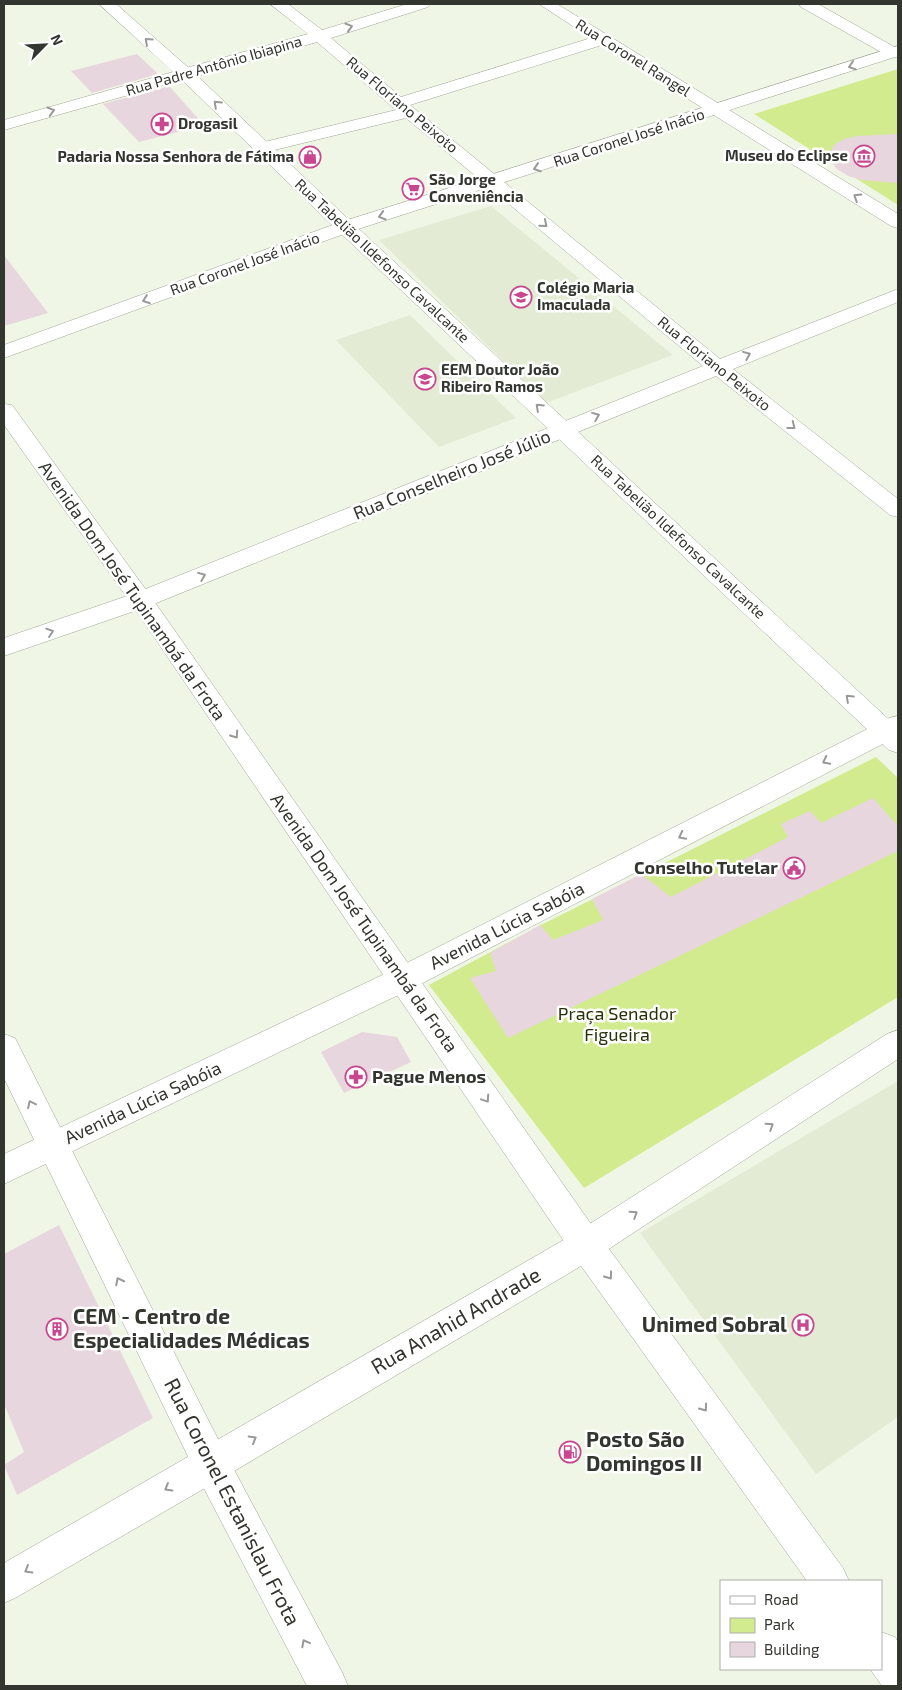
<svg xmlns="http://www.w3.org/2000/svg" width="902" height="1690" font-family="'Exo 2',sans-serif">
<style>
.built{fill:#e3ebd4}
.green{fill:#d1eb8e}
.building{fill:#e8d6de}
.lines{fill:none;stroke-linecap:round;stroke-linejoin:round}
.minor-casing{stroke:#a1a697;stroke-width:1}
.tertiary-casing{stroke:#a1a697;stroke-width:1}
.secondary-casing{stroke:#a1a697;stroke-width:1}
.primary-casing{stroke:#a1a697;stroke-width:1}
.minor{fill:#fff;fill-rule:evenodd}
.tertiary{fill:#fff;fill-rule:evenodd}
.secondary{fill:#fff;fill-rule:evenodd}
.primary{fill:#fff;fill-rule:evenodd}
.oneway{stroke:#999a97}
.labels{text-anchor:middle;stroke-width:5;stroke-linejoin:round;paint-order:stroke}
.far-street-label{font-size:15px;fill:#33352f;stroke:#fff}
.far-poi-label{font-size:15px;font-weight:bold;fill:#33352f;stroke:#fff;text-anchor:start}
.street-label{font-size:18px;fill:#33352f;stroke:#fff}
.poi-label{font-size:18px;font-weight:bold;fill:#33352f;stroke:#fff;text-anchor:end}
.park-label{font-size:18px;fill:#273107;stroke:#fff}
.near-poi-label{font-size:21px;font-weight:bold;fill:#33352f;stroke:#fff;text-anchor:start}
.near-street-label{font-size:21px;fill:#33352f;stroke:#fff}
</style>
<rect width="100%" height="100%" fill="#f0f6e5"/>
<!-- built -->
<g class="built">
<polygon points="491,206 673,355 546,403 379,240"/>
<polygon points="410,315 516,418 439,447 336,340"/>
<polygon points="898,1081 898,1417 816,1474 640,1233"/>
</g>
<!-- green -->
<g class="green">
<polygon points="898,69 898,205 754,114"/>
<polygon points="876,757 898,778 898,997 584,1188 429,985 541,925"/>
</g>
<!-- building -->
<g class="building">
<polygon points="137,54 158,74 92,93 71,71"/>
<polygon points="169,86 204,125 139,142 103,104"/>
<polygon points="898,134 898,183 862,180 848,176 837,169 830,160 830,152 834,145 844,139 857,136"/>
<polygon points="4,255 48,313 4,326"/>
<polygon points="873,798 898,826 898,851 508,1038 470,978 496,971 490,953 540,925 553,940 603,920 592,899 641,874 671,897 788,837 781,824 810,811 821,823"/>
<polygon points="362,1032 397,1037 411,1062 344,1093 321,1052"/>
<polygon points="59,1225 153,1418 17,1495 4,1465 24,1452 4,1404 4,1254"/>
</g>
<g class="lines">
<!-- minor casing -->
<g class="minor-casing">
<g id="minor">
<polygon points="270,4 288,4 322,30 407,4 430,4 428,7 331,38 401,97 591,38 539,4 557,4 898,214 898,228 891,226 602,45 410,105 720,359 898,289 898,302 733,369 898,499 898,517 890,515 716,376 149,606 4,656 4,638 133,594 703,366 406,118 262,153 256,152 253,148 256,144 396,110 317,42 191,78 179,78 177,74 179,70 308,34"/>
<polygon points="799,4 818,4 898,49 898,57 888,56 801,7"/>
<polygon points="211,1446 224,1451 229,1464 224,1477 17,1597 4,1603 4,1563 198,1451"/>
</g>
</g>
<!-- tertiary casing -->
<g class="tertiary-casing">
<g id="tertiary">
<polygon points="898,46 898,56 352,231 4,358 4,345 338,223"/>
<polygon points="898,716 898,736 413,988 4,1184 4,1154 393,970 889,718"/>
<polygon points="898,1030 898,1059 598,1256 224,1477 211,1482 198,1477 193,1464 198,1451 574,1234 887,1034"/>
</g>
</g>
<!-- secondary casing -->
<g class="secondary-casing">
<g id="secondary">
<polygon points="99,4 116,4 191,70 347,218 898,728 898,753 889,750 333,226 182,80 4,130 4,120 173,72"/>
<polygon points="4,1034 15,1038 224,1451 342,1672 348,1686 307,1686 198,1477 4,1078"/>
</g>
</g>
<!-- primary casing -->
<g class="primary-casing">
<g id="primary">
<polygon points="4,404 12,405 149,594 598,1234 843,1568 849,1581 807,1581 574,1256 133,606 4,425"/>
<polygon points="881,1632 895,1637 898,1642 898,1686 882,1686 870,1669 881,1669"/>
</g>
</g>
<!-- minor -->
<use href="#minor" class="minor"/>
<!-- tertiary -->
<use href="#tertiary" class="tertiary"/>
<!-- secondary -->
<use href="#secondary" class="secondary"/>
<!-- primary -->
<use href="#primary" class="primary"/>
</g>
<!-- one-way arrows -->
<defs><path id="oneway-chevron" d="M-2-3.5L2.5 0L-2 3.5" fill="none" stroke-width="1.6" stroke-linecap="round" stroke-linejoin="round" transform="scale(1.25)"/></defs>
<g class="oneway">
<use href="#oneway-chevron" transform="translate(349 27) rotate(-17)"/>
<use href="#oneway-chevron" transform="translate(148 41) rotate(-138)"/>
<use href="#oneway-chevron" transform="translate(852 66) rotate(162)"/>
<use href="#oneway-chevron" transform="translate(217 104) rotate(-136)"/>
<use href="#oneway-chevron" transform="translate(51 111) rotate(-16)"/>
<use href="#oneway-chevron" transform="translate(537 168) rotate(162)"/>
<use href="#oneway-chevron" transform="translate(857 197) rotate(-148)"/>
<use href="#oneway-chevron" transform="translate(382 216) rotate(163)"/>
<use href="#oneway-chevron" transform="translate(544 224) rotate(40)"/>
<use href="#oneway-chevron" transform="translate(146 300) rotate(160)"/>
<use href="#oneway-chevron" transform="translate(747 355) rotate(-22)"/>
<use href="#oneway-chevron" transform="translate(539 407) rotate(-137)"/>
<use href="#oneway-chevron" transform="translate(596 416) rotate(-22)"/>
<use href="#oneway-chevron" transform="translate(792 426) rotate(38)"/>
<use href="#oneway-chevron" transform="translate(202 576) rotate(-22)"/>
<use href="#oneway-chevron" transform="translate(50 632) rotate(-19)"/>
<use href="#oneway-chevron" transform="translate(849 698) rotate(-137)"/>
<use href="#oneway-chevron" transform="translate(235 735) rotate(55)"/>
<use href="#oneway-chevron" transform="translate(826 761) rotate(153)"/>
<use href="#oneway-chevron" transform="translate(682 836) rotate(153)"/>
<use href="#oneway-chevron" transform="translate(486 1099) rotate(56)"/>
<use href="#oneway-chevron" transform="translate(31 1104) rotate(-116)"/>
<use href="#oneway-chevron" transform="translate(770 1126) rotate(-33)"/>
<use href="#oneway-chevron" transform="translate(634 1214) rotate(-33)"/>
<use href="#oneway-chevron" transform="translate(609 1276) rotate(54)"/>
<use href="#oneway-chevron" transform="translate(119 1281) rotate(-117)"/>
<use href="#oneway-chevron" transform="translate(704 1408) rotate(54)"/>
<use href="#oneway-chevron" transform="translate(253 1439) rotate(-30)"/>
<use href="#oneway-chevron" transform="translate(168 1488) rotate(150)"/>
<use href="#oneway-chevron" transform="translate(28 1570) rotate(150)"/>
<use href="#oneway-chevron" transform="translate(305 1643) rotate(-118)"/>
</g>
<!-- icons -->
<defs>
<g id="pharmacy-ring" transform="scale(1.125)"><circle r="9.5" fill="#fff" stroke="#c8478f" stroke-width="1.5"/><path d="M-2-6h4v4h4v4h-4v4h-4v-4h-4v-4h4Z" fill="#c8478f"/></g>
<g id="museum-ring" transform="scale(1.125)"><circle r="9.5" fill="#fff" stroke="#c8478f" stroke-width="1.5"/><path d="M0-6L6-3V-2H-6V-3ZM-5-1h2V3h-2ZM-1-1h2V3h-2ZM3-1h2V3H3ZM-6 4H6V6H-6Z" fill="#c8478f"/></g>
<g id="shop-ring" transform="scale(1.125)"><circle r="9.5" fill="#fff" stroke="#c8478f" stroke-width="1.5"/><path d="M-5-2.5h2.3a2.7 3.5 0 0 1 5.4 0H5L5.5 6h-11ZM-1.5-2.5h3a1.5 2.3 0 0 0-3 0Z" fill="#c8478f"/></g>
<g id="supermarket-ring" transform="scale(1.125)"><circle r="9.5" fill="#fff" stroke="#c8478f" stroke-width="1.5"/><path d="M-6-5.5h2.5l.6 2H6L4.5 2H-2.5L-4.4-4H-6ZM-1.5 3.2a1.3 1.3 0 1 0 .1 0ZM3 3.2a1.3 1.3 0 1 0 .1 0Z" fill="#c8478f"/></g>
<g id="school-ring" transform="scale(1.125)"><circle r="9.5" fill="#fff" stroke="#c8478f" stroke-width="1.5"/><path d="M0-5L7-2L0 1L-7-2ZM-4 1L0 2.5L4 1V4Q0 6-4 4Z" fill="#c8478f"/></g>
<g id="civic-ring" transform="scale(1.125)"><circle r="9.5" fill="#fff" stroke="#c8478f" stroke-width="1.5"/><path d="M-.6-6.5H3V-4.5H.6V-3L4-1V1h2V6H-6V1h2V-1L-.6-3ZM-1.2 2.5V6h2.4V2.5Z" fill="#c8478f"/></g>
<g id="hospital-ring" transform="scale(1.125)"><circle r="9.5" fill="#fff" stroke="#c8478f" stroke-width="1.5"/><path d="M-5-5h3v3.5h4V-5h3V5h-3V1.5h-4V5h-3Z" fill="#c8478f"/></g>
<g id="building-ring" transform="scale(1.125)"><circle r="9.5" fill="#fff" stroke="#c8478f" stroke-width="1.5"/><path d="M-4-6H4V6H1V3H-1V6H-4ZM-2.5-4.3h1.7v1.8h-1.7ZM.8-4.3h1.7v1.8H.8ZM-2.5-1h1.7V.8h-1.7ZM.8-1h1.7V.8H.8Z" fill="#c8478f"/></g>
<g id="fuel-ring" transform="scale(1.125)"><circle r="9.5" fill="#fff" stroke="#c8478f" stroke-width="1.5"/><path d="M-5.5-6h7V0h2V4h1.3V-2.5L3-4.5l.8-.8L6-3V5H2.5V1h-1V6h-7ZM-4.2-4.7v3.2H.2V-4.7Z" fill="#c8478f"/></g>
</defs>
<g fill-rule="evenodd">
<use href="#pharmacy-ring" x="162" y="124"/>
<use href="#museum-ring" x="864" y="156"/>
<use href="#shop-ring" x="310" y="157"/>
<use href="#supermarket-ring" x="413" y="189"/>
<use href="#school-ring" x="521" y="297"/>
<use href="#school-ring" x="425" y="379"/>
<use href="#civic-ring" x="794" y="868"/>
<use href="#pharmacy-ring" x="356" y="1077"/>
<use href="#hospital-ring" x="803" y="1325"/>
<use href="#building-ring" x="57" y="1329"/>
<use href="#fuel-ring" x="570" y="1452"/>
</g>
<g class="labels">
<!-- far-street labels -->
<g class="far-street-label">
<text transform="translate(633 58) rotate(32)" y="5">Rua Coronel Rangel</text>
<text transform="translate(214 66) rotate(-16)" y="5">Rua Padre Antônio Ibiapina</text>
<text transform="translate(402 105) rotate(40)" y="5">Rua Floriano Peixoto</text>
<text transform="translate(629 138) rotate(-18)" y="5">Rua Coronel José Inácio</text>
<text transform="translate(382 261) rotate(43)" y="5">Rua Tabelião Ildefonso Cavalcante</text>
<text transform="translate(245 264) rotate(-20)" y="5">Rua Coronel José Inácio</text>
<text transform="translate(714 364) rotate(39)" y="5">Rua Floriano Peixoto</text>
<text transform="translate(678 537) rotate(43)" y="5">Rua Tabelião Ildefonso Cavalcante</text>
</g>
<!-- far-poi labels -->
<g class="far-poi-label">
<text x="178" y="129">Drogasil</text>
<text x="848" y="161" text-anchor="end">Museu do Eclipse</text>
<text x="294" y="162" text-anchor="end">Padaria Nossa Senhora de Fátima</text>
<text x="429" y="185">São Jorge<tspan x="429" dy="17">Conveniência</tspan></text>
<text x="537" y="293">Colégio Maria<tspan x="537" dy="17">Imaculada</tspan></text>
<text x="441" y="375">EEM Doutor João<tspan x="441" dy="17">Ribeiro Ramos</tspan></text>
</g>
<!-- street labels -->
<g class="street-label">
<text transform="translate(452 475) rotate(-22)" y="6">Rua Conselheiro José Júlio</text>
<text transform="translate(132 591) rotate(55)" y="6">Avenida Dom José Tupinambá da Frota</text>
<text transform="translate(364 923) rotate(55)" y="6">Avenida Dom José Tupinambá da Frota</text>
<text transform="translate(507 926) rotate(-27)" y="6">Avenida Lúcia Sabóia</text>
<text transform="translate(143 1103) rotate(-25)" y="6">Avenida Lúcia Sabóia</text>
</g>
<!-- poi labels -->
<g class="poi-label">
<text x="778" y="874">Conselho Tutelar</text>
<text x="372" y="1083" text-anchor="start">Pague Menos</text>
</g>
<!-- park labels -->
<g class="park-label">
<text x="617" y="1020">Praça Senador<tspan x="617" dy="21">Figueira</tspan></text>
</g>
<!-- near-poi labels -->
<g class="near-poi-label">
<text x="73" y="1324">CEM - Centro de<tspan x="73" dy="24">Especialidades Médicas</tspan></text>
<text x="787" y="1332" text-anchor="end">Unimed Sobral</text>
<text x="586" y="1447">Posto São<tspan x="586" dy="24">Domingos II</tspan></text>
</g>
<!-- near-street labels -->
<g class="near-street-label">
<text transform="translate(456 1321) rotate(-30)" y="7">Rua Anahid Andrade</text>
<text transform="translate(232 1502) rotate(63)" y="7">Rua Coronel Estanislau Frota</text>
</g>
</g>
<!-- border -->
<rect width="902" height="1690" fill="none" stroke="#33352f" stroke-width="10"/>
<!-- legend -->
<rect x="720" y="1580" width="162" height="90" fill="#ffffff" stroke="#adaeac"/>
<rect x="730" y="1596" width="25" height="8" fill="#ffffff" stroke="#adaeac"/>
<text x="764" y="1605" font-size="15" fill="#33352f">Road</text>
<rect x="730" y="1618" width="25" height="15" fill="#d1eb8e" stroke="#adaeac"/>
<text x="764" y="1630" font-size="15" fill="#33352f">Park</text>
<rect x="730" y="1642" width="25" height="15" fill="#e8d6de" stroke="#adaeac"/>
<text x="764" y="1655" font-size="15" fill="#33352f">Building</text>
<!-- north arrow -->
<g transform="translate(45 45) rotate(66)" stroke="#ffffff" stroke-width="4" paint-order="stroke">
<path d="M0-4L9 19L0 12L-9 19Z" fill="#33352f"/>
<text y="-8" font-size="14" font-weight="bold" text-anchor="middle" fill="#33352f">N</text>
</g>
</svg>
